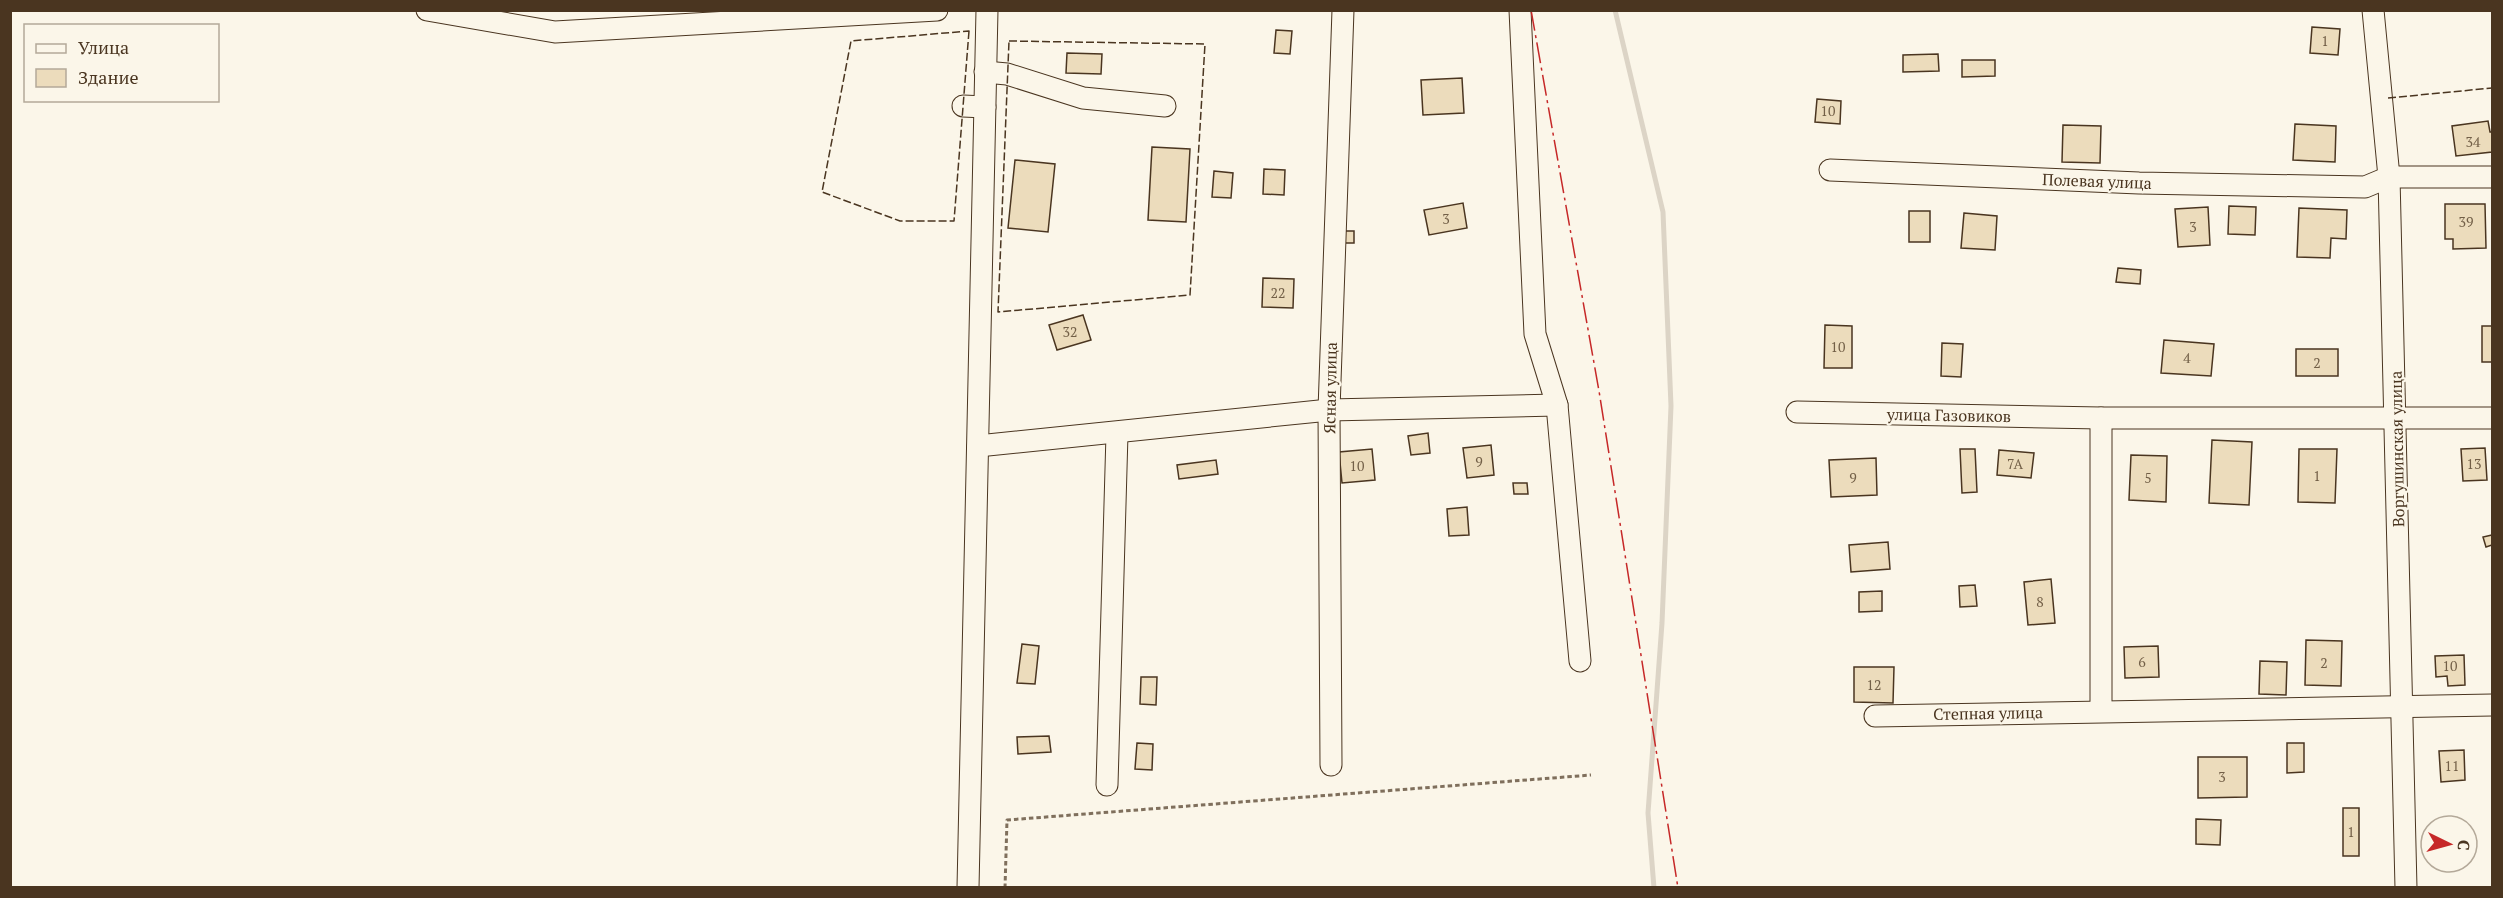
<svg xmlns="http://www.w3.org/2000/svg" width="2503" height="898" font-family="'PT Serif',serif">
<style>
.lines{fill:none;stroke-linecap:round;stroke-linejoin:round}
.stream{stroke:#dcd4c6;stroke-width:5}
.building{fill:#ecdcbc;stroke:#4a3520;stroke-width:1.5}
.minor-casing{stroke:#4a3520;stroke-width:23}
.path{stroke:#7f6f5c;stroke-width:3;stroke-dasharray:4.5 3;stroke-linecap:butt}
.minor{stroke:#fbf6e9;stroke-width:21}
.fence{stroke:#4a3520;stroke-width:1.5;stroke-dasharray:8 3;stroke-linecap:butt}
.power{stroke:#c62828;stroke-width:1.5;stroke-dasharray:21 4.5 3 4.5;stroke-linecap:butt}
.labels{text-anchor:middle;stroke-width:4.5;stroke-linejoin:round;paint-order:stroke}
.number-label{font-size:14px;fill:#725f47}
.street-label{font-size:16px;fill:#4a3520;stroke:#fbf6e9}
</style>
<rect width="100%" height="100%" fill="#fbf6e9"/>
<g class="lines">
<!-- stream -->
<polyline class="stream" points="1615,10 1663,212 1671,406 1662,623 1648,813 1654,888"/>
</g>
<!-- building -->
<g class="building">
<polygon points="2312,27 2340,29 2338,55 2310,53"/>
<polygon points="1276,30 1292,31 1290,54 1274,53"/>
<polygon points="1067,53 1102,54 1101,74 1066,73"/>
<polygon points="1938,54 1939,71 1903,72 1903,55"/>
<polygon points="1962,60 1995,60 1995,76 1962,77"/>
<polygon points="1462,78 1464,113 1423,115 1421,80"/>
<polygon points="1817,99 1841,101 1840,124 1815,122"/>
<polygon points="2488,121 2490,132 2492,132 2492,152 2456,156 2452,126"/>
<polygon points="2295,124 2336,126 2335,162 2293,160"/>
<polygon points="2063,125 2101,126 2100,163 2062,162"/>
<polygon points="1152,147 1190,149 1186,222 1148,220"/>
<polygon points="1015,160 1055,164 1048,232 1008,228"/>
<polygon points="1264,169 1285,170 1284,195 1263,194"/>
<polygon points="1214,171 1233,173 1231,198 1212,197"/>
<polygon points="1463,203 1467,228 1429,235 1424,210"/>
<polygon points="2445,204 2485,204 2486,248 2453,249 2453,239 2445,239"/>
<polygon points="2229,206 2256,207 2255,235 2228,234"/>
<polygon points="2208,207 2210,245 2178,247 2175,209"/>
<polygon points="2299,208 2347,210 2346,239 2331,238 2330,258 2297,257"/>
<rect x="1909" y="211" width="21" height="31"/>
<polygon points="1964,213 1997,216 1995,250 1961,248"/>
<rect x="1345" y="231" width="9" height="12"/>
<polygon points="2118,268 2141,270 2140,284 2116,282"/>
<polygon points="1263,278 1294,279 1293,308 1262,307"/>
<polygon points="1083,315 1091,340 1057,350 1049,325"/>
<polygon points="1825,325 1852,326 1852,368 1824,368"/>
<rect x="2482" y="326" width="10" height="36"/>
<polygon points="2164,340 2214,344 2211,376 2161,373"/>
<polygon points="1942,343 1963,344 1961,377 1941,376"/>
<rect x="2296" y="349" width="42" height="27"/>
<polygon points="1428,433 1430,453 1411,455 1408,436"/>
<polygon points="2212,440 2252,442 2249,505 2209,503"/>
<polygon points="1491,445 1494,475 1467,478 1463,448"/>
<polygon points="2485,448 2487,480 2463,481 2461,449"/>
<polygon points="1372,449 1375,480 1342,483 1339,452"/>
<polygon points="1960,449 1975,449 1977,492 1962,493"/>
<polygon points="2299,449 2337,449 2335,503 2298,502"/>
<polygon points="1999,450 2034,453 2031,478 1997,475"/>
<polygon points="2131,455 2167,456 2166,502 2129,500"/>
<polygon points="1876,458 1877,495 1831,497 1829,460"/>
<polygon points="1216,460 1218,474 1179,479 1177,465"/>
<polygon points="1513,483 1527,483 1528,494 1514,494"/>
<polygon points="1467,507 1469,535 1449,536 1447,509"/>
<polygon points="2492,535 2492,545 2486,547 2483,537"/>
<polygon points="1888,542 1890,569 1851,572 1849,545"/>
<polygon points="2051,579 2055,623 2028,625 2024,582"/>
<polygon points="1975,585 1977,606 1960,607 1959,586"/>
<polygon points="1882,591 1882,611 1859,612 1859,592"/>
<polygon points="2306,640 2342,641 2341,686 2305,685"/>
<polygon points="1022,644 1039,646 1035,684 1017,683"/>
<polygon points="2158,646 2159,677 2125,678 2124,647"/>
<polygon points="2464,655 2465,685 2448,686 2447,676 2436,677 2435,656"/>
<polygon points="2260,661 2287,662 2286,695 2259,694"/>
<polygon points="1854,667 1894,667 1893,703 1854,702"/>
<polygon points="1141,677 1157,677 1156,705 1140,704"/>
<polygon points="1049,736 1051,752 1018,754 1017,737"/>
<polygon points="1137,743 1153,744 1152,770 1135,769"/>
<polygon points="2287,743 2304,743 2304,772 2287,773"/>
<polygon points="2464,750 2465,780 2441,782 2439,751"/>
<polygon points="2198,757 2247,757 2247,797 2198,798"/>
<rect x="2343" y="808" width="16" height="48"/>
<polygon points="2196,819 2221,820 2220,845 2196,844"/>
</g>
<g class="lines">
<!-- minor casing -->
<g class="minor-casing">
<g id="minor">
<polyline points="427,10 555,32 937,10"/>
<polyline points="1520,10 1535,334 1557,405 1580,661"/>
<polyline points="2373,10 2389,177 2406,888"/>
<polyline points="985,72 1007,74 1083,98 1165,106"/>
<polyline points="963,106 985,107"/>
<polyline points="1830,170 2139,183 2365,187 2389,177 2492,177"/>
<polyline points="1797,412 2101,418 2492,418"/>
<polyline points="978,446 1329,410 1557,405"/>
<polyline points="2101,710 2101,418"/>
<polyline points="1875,716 2492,705"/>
<polyline points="1331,765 1329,410 1343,10"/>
<polyline points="1107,785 1117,434"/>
<polyline points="968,888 987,10"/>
</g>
</g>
<!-- path -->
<polyline class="path" points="1005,888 1007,820 1591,775"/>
<!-- minor -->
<use href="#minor" class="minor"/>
<!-- fence -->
<g class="fence">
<polygon points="969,31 954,221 900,221 822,192 851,41"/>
<polygon points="1009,41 1205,44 1190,295 998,312"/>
<polyline points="2388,98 2492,88"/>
</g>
<!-- power -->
<polyline class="power" points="1531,10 1599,391 1678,888"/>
</g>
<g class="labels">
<!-- number labels -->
<g class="number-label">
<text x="2325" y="46">1</text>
<text x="1828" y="116">10</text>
<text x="2473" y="147">34</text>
<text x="1446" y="224">3</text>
<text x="2466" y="227">39</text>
<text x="2193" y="232">3</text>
<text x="1278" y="298">22</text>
<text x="1070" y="337">32</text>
<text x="1838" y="352">10</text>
<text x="2187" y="363">4</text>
<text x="2317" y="368">2</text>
<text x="1479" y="467">9</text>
<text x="2015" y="469">7А</text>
<text x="2474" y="469">13</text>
<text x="1357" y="471">10</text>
<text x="2317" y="481">1</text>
<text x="1853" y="483">9</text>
<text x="2148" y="483">5</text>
<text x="2040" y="607">8</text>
<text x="2142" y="667">6</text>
<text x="2324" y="668">2</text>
<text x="2450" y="671">10</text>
<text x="1874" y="690">12</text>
<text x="2452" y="771">11</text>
<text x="2222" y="782">3</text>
<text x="2351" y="837">1</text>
</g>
<!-- street labels -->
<g class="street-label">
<text transform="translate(2097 181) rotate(2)" y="6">Полевая улица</text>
<text transform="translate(1330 388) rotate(-89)" y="6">Ясная улица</text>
<text transform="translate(1949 415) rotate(1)" y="6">улица Газовиков</text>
<text transform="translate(2397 449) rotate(-91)" y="6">Воргушинская улица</text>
<text transform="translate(1988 713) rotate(-1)" y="6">Степная улица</text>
</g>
</g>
<!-- border -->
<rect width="2503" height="898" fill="none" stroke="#4a3520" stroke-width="24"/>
<!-- legend -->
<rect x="24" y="24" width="195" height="78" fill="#fbf6e9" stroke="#b4a999" stroke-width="1.5"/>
<rect x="36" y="44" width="30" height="9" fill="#fbf6e9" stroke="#b4a999" stroke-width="1.5"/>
<text x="78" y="54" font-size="18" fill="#4a3520">Улица</text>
<rect x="36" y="69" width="30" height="18" fill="#ecdcbc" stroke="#b4a999" stroke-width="1.5"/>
<text x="78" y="84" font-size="18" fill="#4a3520">Здание</text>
<!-- north arrow -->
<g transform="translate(2449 844) rotate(95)"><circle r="28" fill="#fbf6e9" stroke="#b4a999" stroke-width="1.5"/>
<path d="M0-4.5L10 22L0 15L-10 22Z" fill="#c62828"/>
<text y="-9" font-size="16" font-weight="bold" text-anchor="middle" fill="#4a3520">С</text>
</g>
</svg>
